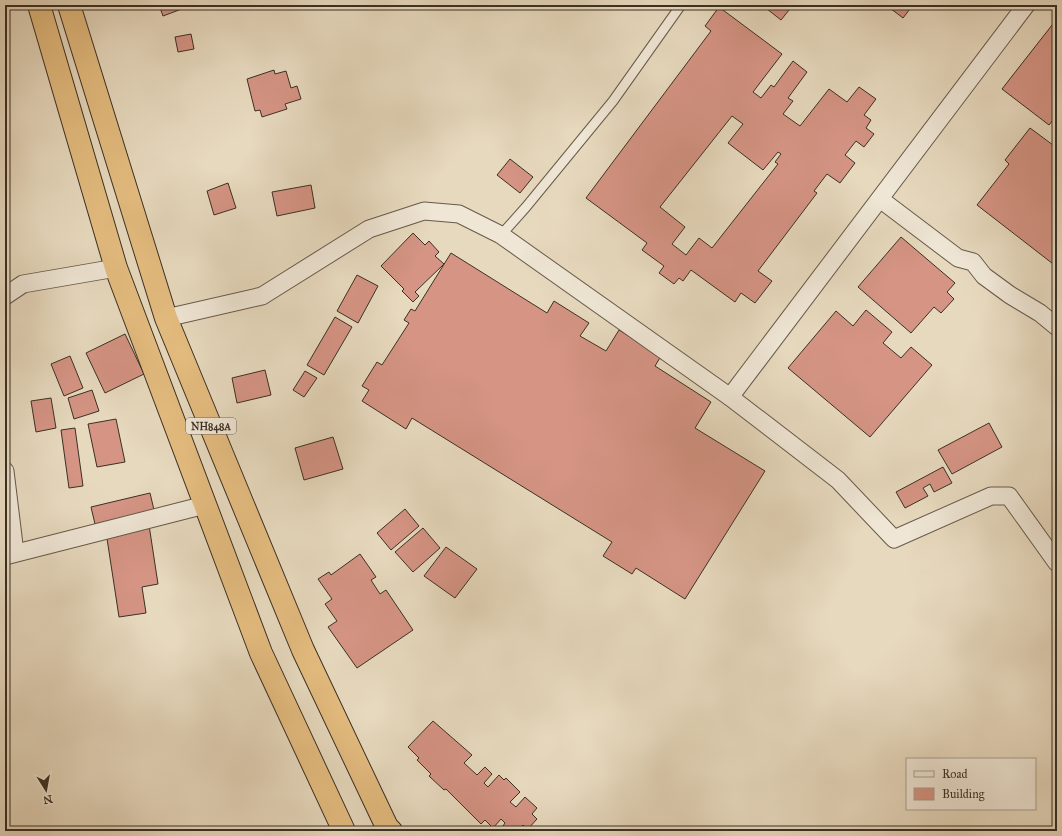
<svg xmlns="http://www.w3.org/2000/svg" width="1062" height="836" font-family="'IM FELL Great Primer',serif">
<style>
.building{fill:#d59484;stroke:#3b3024;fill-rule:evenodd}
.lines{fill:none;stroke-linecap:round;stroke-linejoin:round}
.service-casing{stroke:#665a4a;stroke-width:11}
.minor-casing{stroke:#665a4a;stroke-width:19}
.trunk-casing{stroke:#3b3024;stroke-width:24}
.service{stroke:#efe6d5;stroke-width:9}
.minor{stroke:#efe6d5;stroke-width:17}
.trunk{stroke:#e4bc7f;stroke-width:22}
.labels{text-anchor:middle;stroke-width:4;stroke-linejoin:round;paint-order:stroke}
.shield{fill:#efe6d5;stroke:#716759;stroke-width:1}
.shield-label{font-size:10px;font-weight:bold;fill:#3b3024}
</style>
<rect width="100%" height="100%" fill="#e7d9be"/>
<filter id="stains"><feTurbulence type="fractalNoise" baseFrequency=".005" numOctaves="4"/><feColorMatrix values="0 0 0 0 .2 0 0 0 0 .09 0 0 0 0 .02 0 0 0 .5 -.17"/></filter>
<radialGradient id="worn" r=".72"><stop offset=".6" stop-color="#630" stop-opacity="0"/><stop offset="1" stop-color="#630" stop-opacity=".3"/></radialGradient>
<!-- building -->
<g class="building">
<polygon points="159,5 187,5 187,7 163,16"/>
<polygon points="762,5 793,5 781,20"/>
<polygon points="886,5 913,5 903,18"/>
<path d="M 719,7 L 782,54 L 753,92 L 761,98 L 771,85 L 774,87 L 793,61 L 807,72 L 788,98 L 793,101 L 783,114 L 800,126 L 829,89 L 847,102 L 859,87 L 876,99 L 864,115 L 871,120 L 866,128 L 874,134 L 864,147 L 856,141 L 845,155 L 855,163 L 840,183 L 827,174 L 814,191 L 817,193 L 758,271 L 772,281 L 755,303 L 741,293 L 735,302 L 691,270 L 683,281 L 679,278 L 674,284 L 659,273 L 664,266 L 642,250 L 647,243 L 586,198 L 711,31 L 705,26 ZM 732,116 L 743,124 L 728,143 L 763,170 L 778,152 L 781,154 L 775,162 L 778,164 L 712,248 L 699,238 L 686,255 L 672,244 L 685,227 L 660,207 Z"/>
<polygon points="1056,20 1057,115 1049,125 1002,89"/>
<polygon points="191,34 194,49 178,52 175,37"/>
<polygon points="274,70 275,74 286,71 291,88 297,86 301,99 285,104 287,109 262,117 260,110 255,111 247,79"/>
<polygon points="1030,128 1057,148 1057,267 977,205 1009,164 1005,160"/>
<polygon points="510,159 533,177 520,193 497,175"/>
<polygon points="228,183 236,208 214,215 207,191"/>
<polygon points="311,185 315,208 277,216 272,192"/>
<polygon points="413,233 425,245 429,241 439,252 435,256 444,264 415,292 419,296 413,302 402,291 404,289 381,266"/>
<polygon points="901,237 955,283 947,292 954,299 941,313 934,307 911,333 858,287"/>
<polygon points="451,253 547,313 554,301 589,323 580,336 606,351 619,330 661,356 655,366 711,402 695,428 765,471 685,599 636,568 632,574 603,556 612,542 412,418 406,429 362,401 369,390 362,386 377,362 382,365 409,323 404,320 411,309 415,311"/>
<polygon points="357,275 378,286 358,323 337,311"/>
<polygon points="866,310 892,332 883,343 901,358 911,347 932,365 870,437 788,368 836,311 853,326"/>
<polygon points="335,317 352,327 324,375 307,365"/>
<polygon points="125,334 144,374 105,393 86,353"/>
<polygon points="70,356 83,388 64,396 51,364"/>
<polygon points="265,370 271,395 237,403 232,378"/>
<polygon points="305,371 317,378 304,397 293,390"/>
<polygon points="92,390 99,411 74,419 68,398"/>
<polygon points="51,398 56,428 36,432 31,401"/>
<polygon points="116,419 125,462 97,467 88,424"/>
<polygon points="989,423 1002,447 952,474 938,450"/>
<polygon points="75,428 83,486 69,488 61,430"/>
<polygon points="333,437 343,469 304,480 295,448"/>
<polygon points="943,467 952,483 934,492 930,484 923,488 928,496 905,508 896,492"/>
<polygon points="150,493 154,510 95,524 91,507"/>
<polygon points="405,509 419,526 391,550 377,533"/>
<polygon points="149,525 158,584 142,587 146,613 119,617 106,532"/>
<polygon points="423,528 440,548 413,572 395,552"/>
<polygon points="446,547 477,569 455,598 424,576"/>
<polygon points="360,554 376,577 371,580 380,594 386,590 413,630 357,668 328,627 337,621 325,604 332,599 318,579 329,572 331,575"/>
<polygon points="433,721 472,755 464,763 477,775 485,767 492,774 484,783 488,787 499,775 504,780 506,778 520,792 510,802 516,807 525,797 537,808 532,814 537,819 527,830 523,825 517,831 512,829 509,831 503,826 505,823 501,819 493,828 485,820 481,824 446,789 444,790 429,776 431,774 417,760 419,758 408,747"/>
</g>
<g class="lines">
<!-- service casing -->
<g class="service-casing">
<polyline id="service" points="501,235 526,207 613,101 681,5"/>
</g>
<!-- minor casing -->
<g class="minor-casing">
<g id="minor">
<polyline points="880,199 958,258 973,262 984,276 1010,295 1040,313 1057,327"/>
<polyline points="5,296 23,284 116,268"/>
<polyline points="166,318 262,296 369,229 424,211 459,214 501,235 730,397 838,480 894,539 991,496 1009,496 1057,563"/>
<polyline points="730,397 1026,5"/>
<polyline points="5,471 15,553"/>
<polyline points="5,556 205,505"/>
</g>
</g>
<!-- trunk casing -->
<g class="trunk-casing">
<g id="trunk">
<polyline points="39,5 116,268 261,653 344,831"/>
<polyline points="69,5 166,318 303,650 387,827 391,831"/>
</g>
</g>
<!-- service -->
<use href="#service" class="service"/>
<!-- minor -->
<use href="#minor" class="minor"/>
<!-- trunk -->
<use href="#trunk" class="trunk"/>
</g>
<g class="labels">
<!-- shield labels -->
<rect class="shield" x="186" y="418" width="50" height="16" rx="3"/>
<g class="shield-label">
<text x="211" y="430">NH848A</text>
</g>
</g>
<!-- margin -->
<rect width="1062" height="836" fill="none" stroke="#e7d9be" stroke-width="20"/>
<rect x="6" y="6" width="1050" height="824" fill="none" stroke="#3b3024" stroke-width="2"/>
<rect x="10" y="10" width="1042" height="816" fill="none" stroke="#3b3024"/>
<!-- legend -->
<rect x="906" y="758" width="130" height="52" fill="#efe6d5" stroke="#a79d8e"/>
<rect x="914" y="771" width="20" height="6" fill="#efe6d5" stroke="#a79d8e"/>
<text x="942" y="778" font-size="12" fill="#3b3024">Road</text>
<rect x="914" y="788" width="20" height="12" fill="#d59484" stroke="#a79d8e"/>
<text x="942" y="798" font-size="12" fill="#3b3024">Building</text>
<!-- north arrow -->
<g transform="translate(46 790) rotate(169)" stroke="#efe6d5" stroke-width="3" paint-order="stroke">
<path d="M0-3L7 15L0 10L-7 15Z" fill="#3b3024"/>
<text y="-6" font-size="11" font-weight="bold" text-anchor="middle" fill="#3b3024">N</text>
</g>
<rect width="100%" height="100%" filter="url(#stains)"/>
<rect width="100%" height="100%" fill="url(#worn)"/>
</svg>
